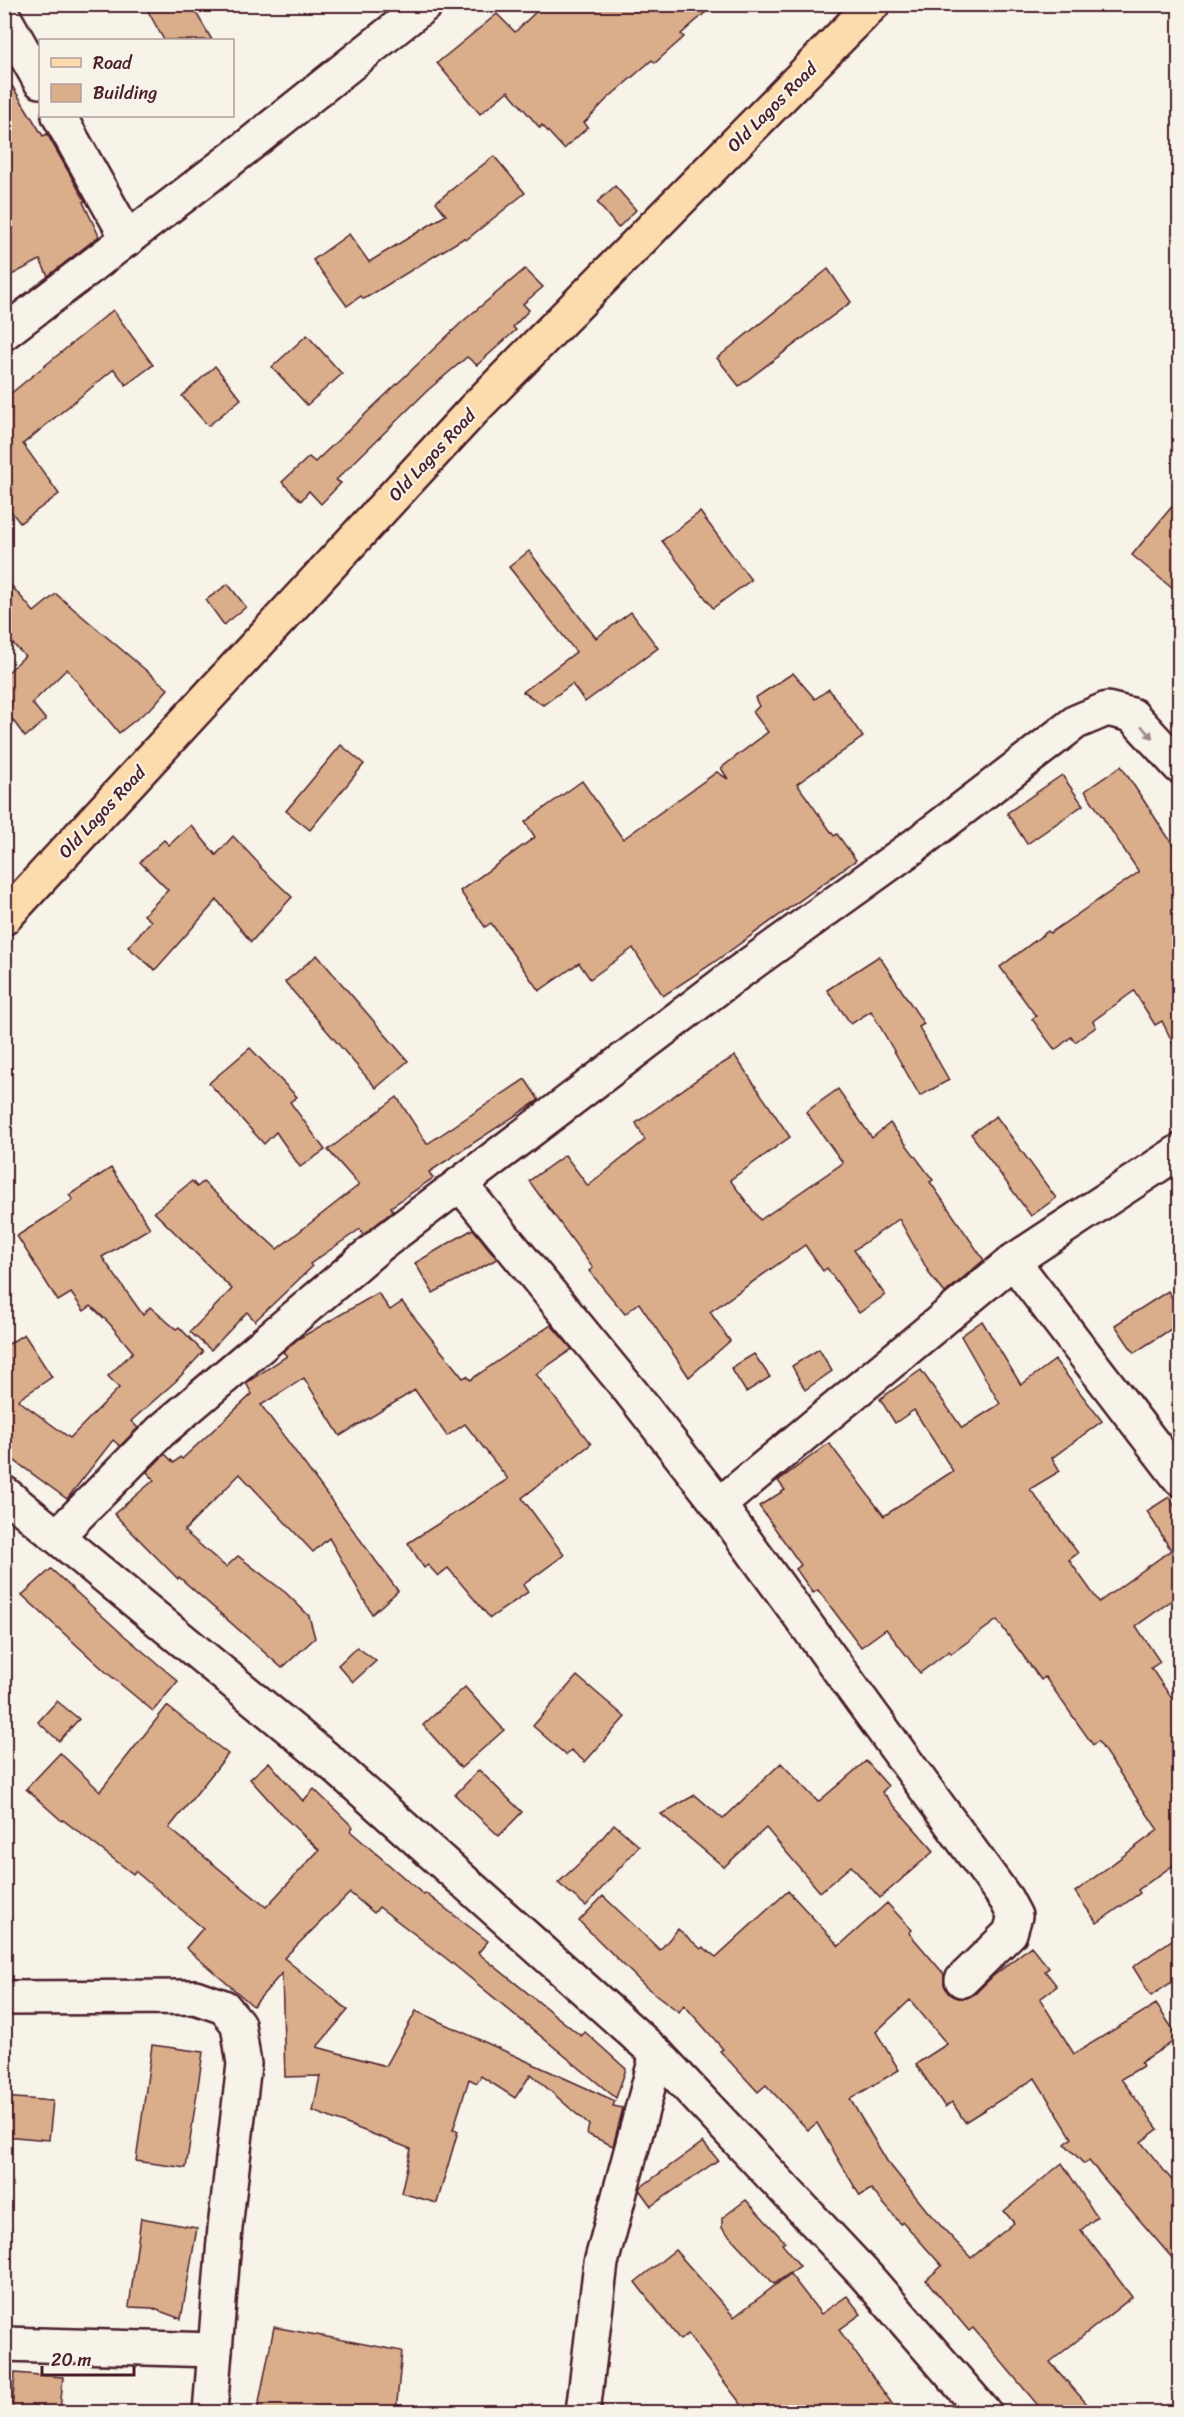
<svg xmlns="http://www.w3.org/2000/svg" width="1184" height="2417" font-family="Sriracha,sans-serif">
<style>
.building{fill:#daae8b;stroke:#4a1f2b;stroke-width:1.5}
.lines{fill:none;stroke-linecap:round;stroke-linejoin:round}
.minor-casing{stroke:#4a1f2b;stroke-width:38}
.tertiary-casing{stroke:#4a1f2b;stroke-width:38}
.primary-casing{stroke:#4a1f2b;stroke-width:38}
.minor{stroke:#f7f3e8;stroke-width:33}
.tertiary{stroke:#f7f3e8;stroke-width:33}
.primary{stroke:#fcdcac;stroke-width:33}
.oneway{fill:#a0898a}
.labels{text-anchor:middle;stroke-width:4.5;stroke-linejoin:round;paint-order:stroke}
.street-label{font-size:18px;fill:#4a1f2b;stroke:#f7f3e8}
</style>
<rect width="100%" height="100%" fill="#f7f3e8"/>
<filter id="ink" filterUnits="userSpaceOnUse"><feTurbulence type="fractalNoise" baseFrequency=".0167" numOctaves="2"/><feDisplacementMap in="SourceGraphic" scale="12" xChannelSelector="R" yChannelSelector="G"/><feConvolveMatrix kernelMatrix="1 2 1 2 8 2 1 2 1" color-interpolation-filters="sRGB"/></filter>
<g filter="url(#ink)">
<!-- building -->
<g class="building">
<polygon points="144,4 191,4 212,40 164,40"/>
<polygon points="544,4 715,4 681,34 684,37 655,63 652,60 607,99 584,123 588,127 564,149 542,125 540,128 508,91 480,114 437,63 497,14 515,32"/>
<polygon points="4,73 43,136 47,134 85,201 83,202 99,236 48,276 40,260 4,279"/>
<polygon points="494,156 525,193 466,240 464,238 364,299 361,296 347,306 313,260 349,234 369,262 446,215 436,202"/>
<polygon points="615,186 636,210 618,228 597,202"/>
<polygon points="525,269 543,287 523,304 529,310 513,327 516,330 477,365 467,357 428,390 336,480 341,483 321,504 309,491 301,501 282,482 309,457 315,462 462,322"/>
<polygon points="828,269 851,302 739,386 717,358"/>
<polygon points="113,310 153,365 126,385 114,369 23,444 59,494 20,523 4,502 4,399"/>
<polygon points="307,335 342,374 307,405 272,367"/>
<polygon points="215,366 241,399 208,426 182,396"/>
<polygon points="1179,498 1179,594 1132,555"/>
<polygon points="700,512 751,580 713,608 662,541"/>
<polygon points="529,551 596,638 631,612 658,648 585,702 572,684 543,705 523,692 576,652 509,567"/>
<polygon points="4,577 34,612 56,594 168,689 153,706 119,733 67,669 32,703 46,720 25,737 4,708 4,676 25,656 4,635"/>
<polygon points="228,584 246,607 224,625 206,600"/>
<polygon points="793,673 815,699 829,689 863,737 797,784 834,836 837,834 856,860 713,963 663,996 633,948 590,979 579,963 539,991 491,923 485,927 460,891 535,837 525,822 582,781 623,839 717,772 728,779 721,768 768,732 753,712 759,706 755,698"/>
<polygon points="341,745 364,764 310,830 286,811"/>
<polygon points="1121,766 1179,854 1179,1056 1162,1021 1155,1025 1134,991 1093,1021 1096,1027 1075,1042 1071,1037 1055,1050 1032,1019 1036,1016 1000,967 1048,931 1050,933 1139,872 1085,791"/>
<polygon points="1062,775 1083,805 1027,844 1007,813"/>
<polygon points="191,825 216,855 233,836 261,866 260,867 292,897 251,942 217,900 155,970 128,947 151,921 144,915 168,890 140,862 164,840 169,845"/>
<polygon points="317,955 408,1061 376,1088 285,982"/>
<polygon points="879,956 924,1024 919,1027 949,1080 920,1096 871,1011 851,1024 827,990"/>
<polygon points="250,1048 297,1097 290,1102 325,1150 300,1167 276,1132 264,1144 209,1083"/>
<polygon points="735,1056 790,1137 730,1180 760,1220 843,1163 806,1112 838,1089 872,1138 890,1123 933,1180 930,1182 984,1260 945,1293 931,1276 899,1219 854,1250 885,1295 859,1313 827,1268 823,1271 805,1245 710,1312 730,1341 689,1377 639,1303 625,1314 589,1271 593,1268 529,1181 565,1155 588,1186 645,1140 636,1123 702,1076"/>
<polygon points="525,1079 539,1100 429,1172 433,1178 391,1207 393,1211 363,1235 360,1229 310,1264 312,1267 255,1321 247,1312 211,1350 190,1332 232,1289 154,1212 192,1181 197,1187 203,1182 277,1249 359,1185 328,1150 397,1097 427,1144"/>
<polygon points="996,1116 1056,1198 1031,1216 971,1134"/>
<polygon points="111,1168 150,1228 102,1257 143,1315 150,1307 176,1329 179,1327 203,1352 176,1381 131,1421 138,1428 120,1446 113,1440 67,1499 4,1453 4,1347 24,1334 52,1377 18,1400 70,1438 119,1388 108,1376 133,1352 109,1323 91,1306 84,1311 71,1293 58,1301 17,1236 73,1200 69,1195"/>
<polygon points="473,1229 497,1259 433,1293 415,1263"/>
<polygon points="1168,1291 1179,1309 1179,1324 1134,1353 1115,1325"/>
<polygon points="378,1293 390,1310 402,1302 463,1378 467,1376 470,1380 551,1325 572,1349 536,1374 591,1444 522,1498 564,1555 523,1585 528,1592 490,1618 448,1568 438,1576 428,1565 424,1568 408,1543 508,1479 465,1424 447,1436 415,1390 340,1436 304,1378 261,1405 398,1591 372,1614 329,1538 313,1552 240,1474 184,1531 226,1567 238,1556 286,1593 309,1616 315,1638 282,1668 179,1577 178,1579 114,1514 154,1480 147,1472 165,1454 174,1463 180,1457 182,1459 252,1394 246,1383 287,1356 283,1352 298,1339"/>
<polygon points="982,1321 1021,1385 1055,1360 1102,1421 1052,1458 1060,1471 1030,1489 1078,1553 1069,1560 1099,1602 1171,1550 1147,1511 1169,1497 1179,1513 1179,1595 1136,1626 1160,1662 1151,1668 1179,1709 1179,1861 1138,1890 1140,1893 1097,1923 1075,1892 1158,1830 1098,1741 1093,1745 1045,1677 1041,1680 997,1620 951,1654 949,1651 920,1673 886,1629 861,1647 818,1590 813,1593 796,1569 801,1565 759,1506 785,1490 778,1481 829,1443 884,1516 953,1471 914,1410 895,1423 880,1399 921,1370 962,1428 1000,1404 961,1336"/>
<polygon points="819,1349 832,1371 805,1390 792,1366"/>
<polygon points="754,1354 770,1377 746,1392 731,1368"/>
<polygon points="51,1569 120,1632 178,1681 153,1711 106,1672 22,1595"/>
<polygon points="357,1647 376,1661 353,1682 338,1665"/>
<polygon points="577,1676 625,1717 585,1762 571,1750 566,1755 533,1726"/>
<polygon points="465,1687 504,1730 461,1768 423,1725"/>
<polygon points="57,1701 79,1719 59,1741 38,1722"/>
<polygon points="167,1706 228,1754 169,1828 266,1907 319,1850 285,1818 250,1779 269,1762 303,1801 314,1789 353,1827 350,1831 424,1895 425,1893 488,1941 478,1953 581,2036 585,2032 626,2069 616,2098 447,1959 379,1907 374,1913 350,1893 284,1958 348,2010 317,2047 386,2066 416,2011 615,2101 613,2106 623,2108 613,2146 587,2134 589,2125 531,2074 515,2098 481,2076 477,2083 469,2079 453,2130 458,2131 437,2203 401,2193 411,2149 313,2111 320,2076 285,2077 282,1973 253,2006 186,1948 203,1928 135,1871 133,1874 63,1820 62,1821 26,1789 60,1753 100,1791"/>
<polygon points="866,1761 888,1786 882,1792 934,1851 880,1898 851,1866 820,1892 766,1828 724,1867 661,1814 695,1795 723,1819 781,1763 818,1802"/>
<polygon points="479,1770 522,1812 499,1836 455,1795"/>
<polygon points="614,1824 639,1846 586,1906 558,1883 585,1858"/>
<polygon points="788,1891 839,1946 887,1903 912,1930 909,1933 944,1974 944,1984 948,1993 958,1998 967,1998 975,1994 992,1977 1031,1946 1049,1968 1045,1971 1057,1986 1040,1999 1074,2054 1156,2004 1179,2038 1141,2062 1143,2066 1121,2079 1158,2129 1141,2142 1179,2189 1179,2266 1089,2161 1084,2164 1065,2144 1072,2138 1035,2078 965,2122 952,2102 945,2107 916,2064 947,2044 910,2000 876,2032 899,2070 850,2099 887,2161 928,2212 971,2258 1014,2223 1004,2211 1062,2163 1097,2217 1081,2230 1132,2297 1050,2362 1094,2412 1046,2412 1036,2403 973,2328 969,2331 926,2280 942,2266 903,2222 901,2224 871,2189 860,2196 817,2123 808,2130 766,2085 758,2092 720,2051 723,2049 684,2005 679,2012 646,1987 579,1921 603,1896 660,1950 678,1929 701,1949 703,1947 716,1957"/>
<polygon points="1179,1935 1179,1977 1151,1996 1133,1967"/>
<polygon points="152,2045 203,2052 186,2168 136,2161"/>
<polygon points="4,2097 53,2101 49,2140 4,2136"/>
<polygon points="703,2142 718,2160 651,2206 640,2191 641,2187"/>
<polygon points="746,2200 785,2242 782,2244 800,2266 774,2284 722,2228 722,2218"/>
<polygon points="141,2218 197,2228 181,2319 152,2308 129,2307"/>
<polygon points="675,2250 734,2317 790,2274 821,2314 847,2296 861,2314 839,2330 898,2412 747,2412 688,2334 680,2340 635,2282"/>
<polygon points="274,2327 402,2351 396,2412 257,2412"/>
<polygon points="15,2373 63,2377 60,2412 12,2412"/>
</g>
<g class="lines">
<!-- minor casing -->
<g class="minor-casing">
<g id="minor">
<polyline points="4,17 40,81"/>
<polyline points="59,116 128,239"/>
<polyline points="4,333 234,157 426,4"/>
<polyline points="460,1184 631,1392 719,1505 1006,1899 1015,1916 1010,1933 962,1980"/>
<polyline points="1013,1261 1180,1479"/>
<polyline points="719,1505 1013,1261 1180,1151"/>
<polyline points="57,1536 161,1431 381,1244 731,978 914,846 1076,722 1107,709 1132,715 1180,767"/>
<polyline points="4,1998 195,1997 224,2007 238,2024 244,2064 225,2228 210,2412"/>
<polyline points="4,2344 215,2350"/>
<polyline points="583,2412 601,2263 657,2054"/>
</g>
</g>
<!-- tertiary casing -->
<g class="tertiary-casing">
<polyline id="tertiary" points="4,1493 327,1759 657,2054 866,2276 984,2412"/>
</g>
<!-- primary casing -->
<g class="primary-casing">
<polyline id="primary" points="4,918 476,407 873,4"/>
</g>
<!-- minor -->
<use href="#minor" class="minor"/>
<!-- tertiary -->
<use href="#tertiary" class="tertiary"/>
<!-- primary -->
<use href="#primary" class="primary"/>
</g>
<!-- one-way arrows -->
<defs><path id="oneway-solid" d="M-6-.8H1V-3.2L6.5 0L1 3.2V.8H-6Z" transform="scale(1.5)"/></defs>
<use class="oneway" href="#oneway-solid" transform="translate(1147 732) rotate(47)"/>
</g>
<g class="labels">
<!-- street labels -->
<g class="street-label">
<text transform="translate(772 107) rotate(-45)" y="6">Old Lagos Road</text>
<text transform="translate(432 455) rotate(-47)" y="6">Old Lagos Road</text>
<text transform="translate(102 812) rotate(-47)" y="6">Old Lagos Road</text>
</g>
</g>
<!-- margin -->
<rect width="1184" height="2417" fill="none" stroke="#f7f3e8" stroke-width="24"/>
<rect x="12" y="12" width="1160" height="2393" fill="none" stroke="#4a1f2b" stroke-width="2" filter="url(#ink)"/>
<!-- legend -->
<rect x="39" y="39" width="195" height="78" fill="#f7f3e8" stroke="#b29e9c" stroke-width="1.5"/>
<rect x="51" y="58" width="30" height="9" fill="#fcdcac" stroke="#b29e9c" stroke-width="1.5"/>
<text x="93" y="69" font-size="18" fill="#4a1f2b">Road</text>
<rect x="51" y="84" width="30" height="18" fill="#daae8b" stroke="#b29e9c" stroke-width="1.5"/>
<text x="93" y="99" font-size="18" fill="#4a1f2b">Building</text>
<!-- scale -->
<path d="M42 2366v9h92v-9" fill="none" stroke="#4a1f2b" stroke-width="3"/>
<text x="51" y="2366" font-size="18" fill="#4a1f2b" stroke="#f7f3e8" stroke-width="4.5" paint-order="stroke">20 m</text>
</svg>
